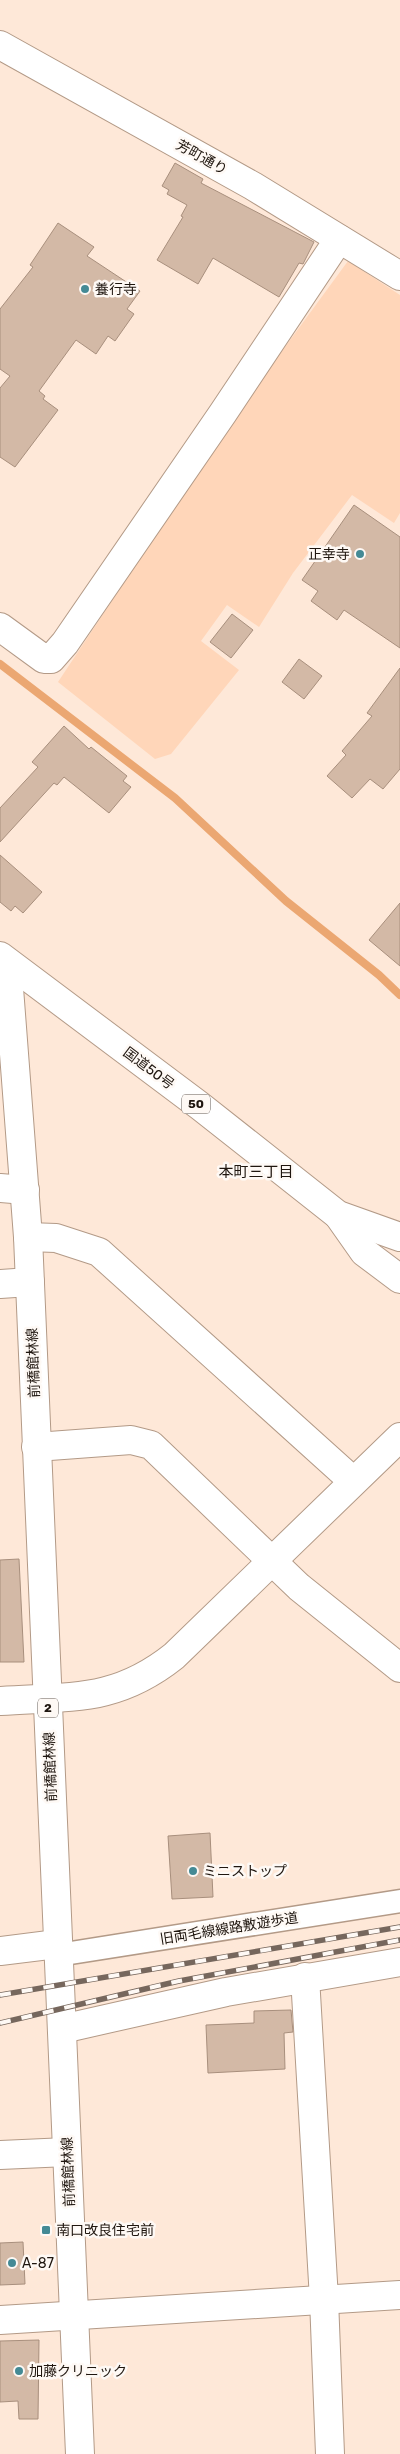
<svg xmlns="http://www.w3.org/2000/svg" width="400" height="2454" font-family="Rubik,'Noto Sans JP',sans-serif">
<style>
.green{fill:#ffd6b9}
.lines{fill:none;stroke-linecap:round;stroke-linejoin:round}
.stream{stroke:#eba772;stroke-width:8}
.building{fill:#d3b9a6;stroke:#a88f7d}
.pedestrian-casing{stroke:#b39a87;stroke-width:25}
.minor-casing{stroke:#b39a87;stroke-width:30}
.tertiary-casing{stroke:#b39a87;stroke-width:30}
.primary-casing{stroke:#b39a87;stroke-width:30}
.trunk-casing{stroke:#b39a87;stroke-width:30}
.pedestrian{stroke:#fff;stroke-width:22}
.minor{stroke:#fff;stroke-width:28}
.tertiary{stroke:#fff;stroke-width:28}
.primary{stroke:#fff;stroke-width:28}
.trunk{stroke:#fff;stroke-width:28}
.rail-casing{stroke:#76675d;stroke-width:5.5}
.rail{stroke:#fef9f5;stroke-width:4;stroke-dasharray:11;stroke-linecap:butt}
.poi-dot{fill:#448a95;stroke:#fef9f5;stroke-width:2}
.labels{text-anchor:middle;stroke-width:5;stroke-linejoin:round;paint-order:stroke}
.shield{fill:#fef9f5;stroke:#625a54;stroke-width:1}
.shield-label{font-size:12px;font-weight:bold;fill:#1f160f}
.street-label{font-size:14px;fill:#1f160f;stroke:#fef9f5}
.poi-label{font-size:14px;fill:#1f160f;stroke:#fef9f5;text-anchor:start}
.neighbourhood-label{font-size:15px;fill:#1f160f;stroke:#fef9f5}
</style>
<rect width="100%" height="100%" fill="#fee8d8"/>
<!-- green -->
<polygon class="green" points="348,261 400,295 400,513 394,523 352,495 293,573 259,627 227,605 201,641 239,670 171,754 155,759 58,682 139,560 189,478"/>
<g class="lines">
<!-- stream -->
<polyline class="stream" points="0,664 175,798 286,901 379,975 400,995"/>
</g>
<!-- building -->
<g class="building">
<polygon points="175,163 203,179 201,183 314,242 303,264 299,263 279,297 213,258 198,284 157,260 183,217 181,216 187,205 167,194 169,190 162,186"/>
<polygon points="58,223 94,247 87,256 140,291 127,309 134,314 115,341 108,336 96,354 76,340 39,391 45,396 43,399 58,410 15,467 0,457 0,388 10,376 0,369 0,309 33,267 30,265"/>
<polygon points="354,505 400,537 400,648 344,610 337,620 311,601 318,591 302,580"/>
<polygon points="232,614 253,630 231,658 210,642"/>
<polygon points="299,659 322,676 304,699 282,682"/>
<polygon points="400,668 400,769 383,789 370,779 352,798 327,776 346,755 342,751 372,716 367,713"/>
<polygon points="64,726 89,749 91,747 127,776 123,781 131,787 109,813 64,777 57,785 54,783 0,842 0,808 38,767 32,762"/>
<polygon points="0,855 42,892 23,913 15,906 11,911 0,902"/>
<polygon points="400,903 400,966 369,940"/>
<polygon points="19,1559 24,1662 0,1662 0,1560"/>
<polygon points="210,1833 213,1897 172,1899 168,1836"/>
<polygon points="291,2010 293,2032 284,2033 285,2069 208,2073 206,2025 254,2023 254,2011"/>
<polygon points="23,2242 25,2284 0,2285 0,2243"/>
<polygon points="39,2340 38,2419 19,2419 18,2401 0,2402 0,2341"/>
</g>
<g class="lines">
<!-- pedestrian casing -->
<g class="pedestrian-casing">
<polyline id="pedestrian" points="58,1955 400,1901"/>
</g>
<!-- minor casing -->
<g class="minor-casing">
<g id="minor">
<polyline points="0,45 253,186 400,276"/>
<polyline points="0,627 44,659 51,659 65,643 223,413 339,239"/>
<polyline points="0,1188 25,1190"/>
<polyline points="28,1237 56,1238 99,1252 353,1481"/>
<polyline points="0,1284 30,1282"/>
<polyline points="36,1447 131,1440 151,1445 299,1587 400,1668"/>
<polyline points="305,1977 324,2299 330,2454"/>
<polyline points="62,2029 226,1992 400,1962"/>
<polyline points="0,2155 67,2152"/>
</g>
</g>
<!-- tertiary casing -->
<g class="tertiary-casing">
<g id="tertiary">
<path d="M 0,1701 C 70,1696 115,1703 174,1656 L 400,1437"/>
<polyline points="0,1951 57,1944"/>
<polyline points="0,2320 400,2295"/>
</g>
</g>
<!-- primary casing -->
<g class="primary-casing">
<polyline id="primary" points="7,962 28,1237 80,2454"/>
</g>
<!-- trunk casing -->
<g class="trunk-casing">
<g id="trunk">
<polyline points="0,956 200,1106 338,1215 400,1237"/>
<polyline points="338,1215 364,1252 400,1279"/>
</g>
</g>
<!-- pedestrian -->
<use href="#pedestrian" class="pedestrian"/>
<!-- minor -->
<use href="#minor" class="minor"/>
<!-- tertiary -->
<use href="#tertiary" class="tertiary"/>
<!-- primary -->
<use href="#primary" class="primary"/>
<!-- trunk -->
<use href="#trunk" class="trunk"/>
<!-- rail casing -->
<g class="rail-casing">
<g id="rail">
<polyline points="0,1995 400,1927"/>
<polyline points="0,2023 179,1981 400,1940"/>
</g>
</g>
<!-- rail -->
<use href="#rail" class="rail"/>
</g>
<!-- markers -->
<g class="poi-dot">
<circle cx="85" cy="289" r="5"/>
<circle cx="360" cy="554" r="5"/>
<circle cx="193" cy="1871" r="5"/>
<rect x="41" y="2225" width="10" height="10" rx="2.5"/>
<circle cx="12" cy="2263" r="5"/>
<circle cx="19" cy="2371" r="5"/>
</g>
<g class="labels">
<!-- shield labels -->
<g class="shield">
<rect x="182" y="1094.5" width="28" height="19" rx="4"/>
<rect x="38" y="1698.5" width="20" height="19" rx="4"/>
</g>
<g class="shield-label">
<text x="196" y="1108">50</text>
<text x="48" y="1712">2</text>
</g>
<!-- street labels -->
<g class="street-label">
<text transform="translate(202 157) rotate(29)" y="5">芳町通り</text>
<text transform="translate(149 1068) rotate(37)" y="5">国道50号</text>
<text transform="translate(33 1363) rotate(-92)" y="5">前橋館林線</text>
<text transform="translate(50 1767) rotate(-92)" y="5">前橋館林線</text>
<text transform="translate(229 1928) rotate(-9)" y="5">旧両毛線線路敷遊歩道</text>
<text transform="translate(68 2172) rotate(-92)" y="5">前橋館林線</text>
</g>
<!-- poi labels -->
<g class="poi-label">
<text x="95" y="294">養行寺</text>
<text x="350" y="559" text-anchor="end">正幸寺</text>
<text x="203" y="1876">ミニストップ</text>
<text x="56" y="2235">南口改良住宅前</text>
<text x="22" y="2268">A-87</text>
<text x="29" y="2376">加藤クリニック</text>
</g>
<!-- neighbourhood labels -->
<g class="neighbourhood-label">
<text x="256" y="1177">本町三丁目</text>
</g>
</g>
</svg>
